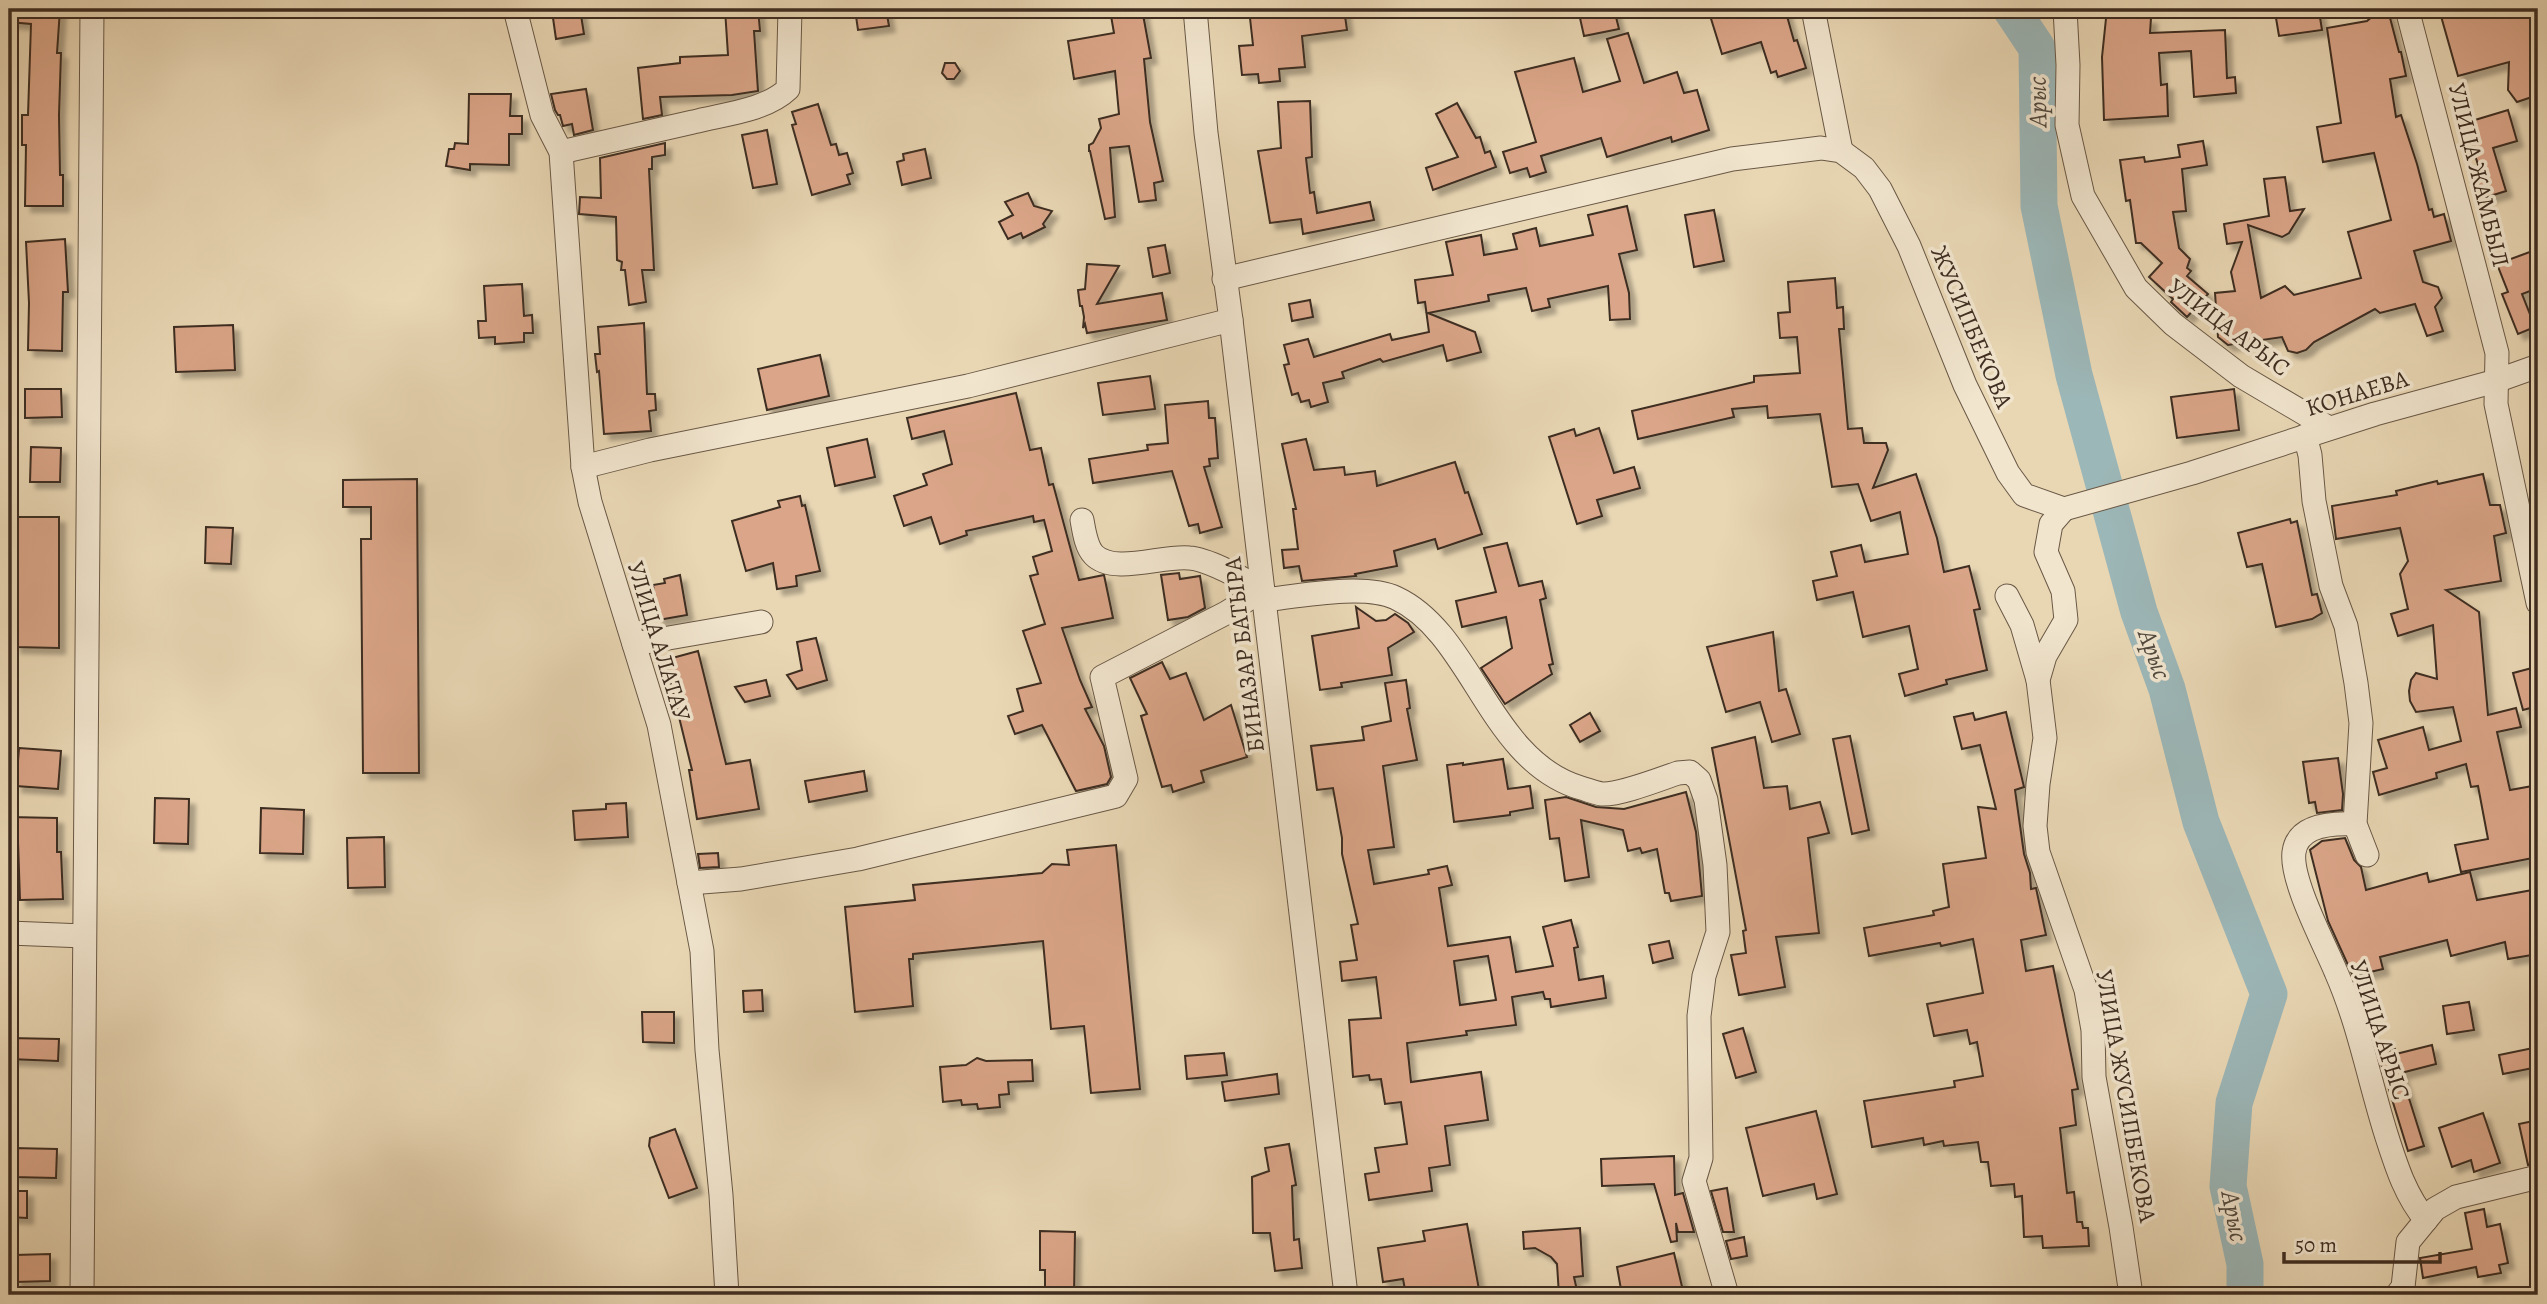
<svg xmlns="http://www.w3.org/2000/svg" width="2547" height="1304" font-family="Alegreya,serif">
<style>
.lines{fill:none;stroke-linecap:round;stroke-linejoin:round}
.river{stroke:#9cb7b8;stroke-width:37}
.building{fill:#daa588;stroke:#3e2d21;stroke-width:2;fill-rule:evenodd;filter:url(#shadow)}
.minor-casing{stroke:#695846;stroke-width:25}
.minor{stroke:#f1e5ce;stroke-width:23}
.labels{text-anchor:middle;stroke-width:7;stroke-linejoin:round;paint-order:stroke}
.street-label{font-size:24px;fill:#3e2d21;stroke:#f1e5ce}
.water-label{font-size:26px;font-style:italic;fill:#51493f;stroke:#f1e5ce}
</style>
<defs>
<filter id="shadow"><feDropShadow dx="6" dy="6" stdDeviation="2" flood-color="#0004"/></filter>
</defs>
<rect width="100%" height="100%" fill="#e9d7b4"/>
<filter id="stains"><feTurbulence type="fractalNoise" baseFrequency=".00286" numOctaves="4"/><feColorMatrix values="0 0 0 0 .2 0 0 0 0 .09 0 0 0 0 .02 0 0 0 .5 -.17"/></filter>
<radialGradient id="worn" r=".72"><stop offset=".6" stop-color="#630" stop-opacity="0"/><stop offset="1" stop-color="#630" stop-opacity=".3"/></radialGradient>
<g class="lines">
<!-- river -->
<polyline class="river" points="2011,9 2037,48 2039,206 2074,375 2139,612 2167,689 2201,822 2269,994 2234,1103 2228,1186 2245,1264 2245,1295"/>
</g>
<!-- building -->
<g class="building">
<polygon points="9,9 60,9 57,53 61,53 59,115 60,175 63,175 63,206 25,206 26,145 22,145 22,115 28,115 31,24 9,22"/>
<polygon points="570,9 580,9 584,34 556,39 552,11"/>
<polygon points="725,9 758,9 760,31 754,31 758,91 732,95 660,97 662,115 643,119 638,68 680,63 680,57 728,55"/>
<polygon points="855,9 886,9 889,26 858,30"/>
<polygon points="1120,9 1142,9 1151,58 1144,59 1150,122 1163,181 1154,183 1156,200 1139,202 1129,146 1110,148 1115,217 1105,219 1090,151 1089,151 1089,145 1093,143 1101,128 1099,119 1119,114 1115,71 1074,79 1068,41 1114,33 1110,10"/>
<polygon points="1249,9 1344,9 1347,30 1302,36 1305,67 1279,69 1280,81 1259,83 1258,74 1242,75 1239,46 1253,45"/>
<polygon points="1578,9 1614,9 1619,29 1584,36"/>
<polygon points="1708,9 1785,9 1794,41 1797,40 1806,68 1778,77 1776,71 1771,73 1761,42 1722,54"/>
<polygon points="2107,9 2142,9 2142,18 2151,18 2150,33 2225,30 2227,78 2235,77 2236,93 2194,97 2191,51 2159,53 2161,85 2167,84 2168,116 2104,120 2102,57"/>
<polygon points="2381,9 2389,14 2399,52 2401,52 2406,76 2390,79 2396,117 2401,115 2417,164 2429,210 2432,209 2434,217 2444,214 2451,241 2414,251 2423,282 2438,287 2442,298 2435,307 2443,331 2427,336 2415,304 2380,313 2375,309 2314,342 2306,350 2297,353 2288,351 2282,337 2228,345 2218,337 2215,293 2235,291 2231,272 2242,242 2227,244 2224,224 2269,216 2264,179 2285,177 2290,211 2304,209 2289,233 2282,237 2248,225 2261,298 2285,286 2294,295 2361,278 2348,232 2391,220 2374,153 2323,162 2317,127 2341,123 2327,28 2367,21"/>
<polygon points="2439,9 2534,9 2538,24 2538,95 2517,102 2508,90 2509,62 2458,76"/>
<polygon points="2319,11 2322,30 2279,36 2276,18"/>
<polygon points="1628,33 1644,83 1677,72 1684,93 1697,90 1709,130 1672,142 1671,137 1607,157 1601,138 1541,156 1546,172 1530,177 1527,168 1510,173 1503,152 1536,142 1515,72 1574,58 1583,92 1620,81 1607,39"/>
<polygon points="945,63 955,63 960,71 954,79 947,79 942,73"/>
<polygon points="586,89 593,130 574,135 572,124 563,126 560,115 558,115 555,110 551,94"/>
<polygon points="469,94 511,94 510,116 522,116 522,134 509,134 509,165 470,164 470,170 446,166 449,149 454,149 455,143 468,144"/>
<polygon points="1310,101 1312,157 1306,158 1310,193 1314,192 1317,213 1370,202 1374,220 1303,234 1301,219 1270,223 1258,151 1281,148 1278,102"/>
<polygon points="1457,103 1476,138 1480,137 1485,153 1490,151 1496,167 1433,190 1426,168 1458,157 1436,114"/>
<polygon points="818,104 831,145 836,144 839,155 847,153 853,173 847,175 850,184 812,195 792,125 796,124 792,112"/>
<polygon points="2508,110 2517,141 2493,148 2506,191 2484,198 2474,169 2479,168 2465,123"/>
<polygon points="767,130 777,184 753,188 742,135"/>
<polygon points="2203,141 2207,165 2182,169 2186,211 2173,212 2179,248 2190,259 2187,268 2191,271 2187,276 2208,294 2187,317 2171,302 2173,299 2149,277 2162,263 2141,243 2136,243 2130,200 2126,201 2120,160 2144,157 2145,162 2180,157 2178,145"/>
<polygon points="665,143 665,155 652,157 652,169 649,169 654,270 642,270 646,302 629,305 625,270 621,270 622,262 617,260 616,217 579,214 580,197 601,198 600,158"/>
<polygon points="925,149 931,178 902,185 897,162 904,160 903,154"/>
<polygon points="1028,193 1034,206 1052,211 1043,224 1045,227 1023,238 1021,233 1008,239 999,222 1013,215 1005,202"/>
<polygon points="1627,206 1637,250 1619,254 1629,293 1630,319 1610,320 1608,286 1548,299 1550,307 1532,311 1526,288 1488,295 1489,301 1428,313 1475,332 1481,352 1447,361 1443,345 1383,362 1380,359 1342,372 1344,378 1323,383 1328,402 1311,407 1309,400 1301,402 1298,393 1292,395 1284,365 1289,364 1284,345 1308,339 1314,357 1390,334 1392,340 1429,332 1425,302 1418,303 1415,280 1453,275 1446,242 1481,235 1484,255 1517,249 1513,234 1536,228 1540,246 1593,235 1588,215"/>
<polygon points="1714,210 1724,261 1694,267 1685,215"/>
<polygon points="65,239 68,292 63,292 62,351 28,350 29,303 26,242"/>
<polygon points="1165,245 1170,273 1153,277 1148,248"/>
<polygon points="2538,249 2538,288 2522,294 2535,327 2518,334 2502,294 2508,292 2497,264"/>
<polygon points="1087,264 1119,266 1097,304 1162,293 1167,320 1087,333 1085,324 1083,328 1084,317 1082,306 1080,306 1078,290 1085,289"/>
<polygon points="1835,278 1837,308 1843,307 1844,329 1839,329 1848,429 1862,428 1864,443 1886,443 1888,450 1873,488 1916,474 1937,538 1944,572 1969,566 1980,609 1974,610 1987,670 1946,680 1947,684 1905,696 1899,674 1918,669 1909,626 1863,637 1853,592 1817,600 1813,581 1837,576 1831,552 1861,545 1865,562 1908,554 1900,512 1871,521 1858,484 1832,487 1820,414 1768,418 1767,406 1732,409 1734,417 1638,439 1632,411 1754,382 1754,376 1800,373 1797,337 1780,338 1778,313 1790,312 1788,282"/>
<polygon points="522,284 524,316 532,315 533,333 524,333 524,342 495,344 495,337 479,338 478,321 486,321 484,286"/>
<polygon points="1310,300 1313,317 1292,321 1289,304"/>
<polygon points="644,323 647,394 655,394 656,410 649,411 651,431 604,434 599,371 597,372 595,354 600,354 598,327"/>
<polygon points="233,325 235,370 176,372 174,327"/>
<polygon points="820,355 829,396 767,410 758,369"/>
<polygon points="1150,376 1155,409 1103,415 1098,383"/>
<polygon points="25,389 61,389 62,417 25,418"/>
<polygon points="2234,389 2239,430 2177,438 2171,397"/>
<polygon points="1016,393 1030,450 1041,448 1049,485 1053,484 1079,580 1104,575 1113,618 1062,628 1080,680 1092,707 1085,709 1104,746 1111,777 1107,784 1076,791 1042,725 1015,734 1008,716 1023,711 1017,689 1041,683 1023,631 1045,624 1030,576 1038,574 1033,557 1052,551 1044,520 1034,522 1033,516 966,531 967,535 940,544 931,517 904,526 894,496 927,485 923,474 952,464 944,431 912,439 907,418"/>
<polygon points="1208,401 1209,418 1215,418 1218,458 1209,459 1210,466 1204,467 1222,527 1200,533 1198,524 1189,526 1172,471 1093,483 1089,459 1148,450 1147,445 1168,443 1165,405"/>
<polygon points="1599,428 1614,473 1634,467 1640,488 1597,500 1602,516 1577,524 1549,437 1574,429 1576,436"/>
<polygon points="867,439 875,477 835,486 827,448"/>
<polygon points="1306,439 1314,470 1344,467 1345,475 1375,471 1377,486 1455,462 1465,493 1468,492 1482,534 1438,549 1435,539 1394,551 1397,566 1355,574 1356,576 1302,581 1299,566 1284,568 1282,550 1298,549 1293,509 1296,509 1282,444"/>
<polygon points="31,447 61,448 60,482 30,482"/>
<polygon points="2483,474 2490,505 2500,505 2506,533 2494,536 2501,581 2446,590 2479,612 2488,715 2516,708 2521,727 2497,732 2510,790 2538,785 2538,857 2461,872 2455,845 2488,839 2478,786 2471,787 2466,764 2436,773 2437,778 2379,795 2373,772 2387,768 2378,740 2423,727 2429,750 2461,741 2453,707 2416,712 2410,701 2409,691 2411,680 2416,673 2437,679 2433,625 2398,636 2391,614 2408,609 2400,574 2408,561 2400,528 2336,539 2332,506 2397,495 2396,491 2437,481 2438,484"/>
<polygon points="417,479 419,773 363,773 361,539 371,539 371,507 343,507 343,480"/>
<polygon points="800,496 802,506 805,505 820,571 796,576 797,586 777,589 773,563 746,571 732,521 780,507 778,501"/>
<polygon points="10,517 59,517 59,648 15,647 15,602 12,602 13,544 10,544"/>
<polygon points="2290,519 2291,523 2297,521 2312,595 2317,594 2322,613 2312,619 2276,627 2262,564 2247,567 2238,533"/>
<polygon points="206,527 233,528 231,564 205,563"/>
<polygon points="1507,543 1519,586 1542,581 1546,598 1540,600 1553,664 1549,665 1552,674 1505,704 1481,668 1512,648 1506,617 1462,627 1456,601 1496,592 1484,548"/>
<polygon points="1179,573 1180,579 1200,576 1205,608 1188,617 1168,620 1161,575"/>
<polygon points="680,575 687,615 658,620 653,585 665,583 664,579"/>
<polygon points="1356,607 1376,621 1386,620 1395,614 1408,623 1414,632 1388,648 1392,675 1341,683 1342,687 1320,690 1312,636 1359,628"/>
<polygon points="1773,632 1779,691 1786,689 1800,734 1772,742 1760,702 1726,712 1707,647"/>
<polygon points="816,638 827,680 797,689 787,675 802,670 797,642"/>
<polygon points="698,651 726,764 750,760 759,809 697,819 689,770 692,770 665,660"/>
<polygon points="1162,662 1170,679 1186,673 1204,720 1231,705 1247,757 1201,771 1204,782 1173,792 1171,785 1162,787 1141,716 1147,714 1130,678"/>
<polygon points="2532,668 2538,691 2538,706 2523,710 2513,673"/>
<polygon points="766,680 770,696 745,702 735,687"/>
<path d="M 1406,680 L 1410,708 L 1407,709 L 1417,760 L 1383,766 L 1394,847 L 1368,850 L 1374,884 L 1429,874 L 1428,870 L 1447,866 L 1452,885 L 1439,888 L 1448,946 L 1510,937 L 1516,972 L 1553,966 L 1543,927 L 1571,920 L 1578,947 L 1574,948 L 1579,980 L 1603,976 L 1606,998 L 1551,1007 L 1550,999 L 1545,999 L 1543,992 L 1512,997 L 1516,1025 L 1466,1031 L 1467,1035 L 1407,1043 L 1411,1082 L 1481,1072 L 1488,1120 L 1445,1126 L 1450,1165 L 1429,1168 L 1432,1191 L 1369,1200 L 1365,1174 L 1379,1172 L 1375,1148 L 1407,1144 L 1401,1102 L 1385,1104 L 1381,1079 L 1370,1080 L 1369,1075 L 1353,1077 L 1349,1020 L 1381,1018 L 1376,977 L 1342,981 L 1340,962 L 1357,960 L 1351,925 L 1358,924 L 1342,854 L 1342,838 L 1333,788 L 1317,790 L 1311,746 L 1364,740 L 1362,727 L 1391,721 L 1385,683 ZM 1488,956 L 1496,1000 L 1460,1005 L 1454,961 Z"/>
<polygon points="2006,712 2024,787 2015,790 2024,854 2030,873 2031,889 2036,888 2046,935 2021,940 2026,971 2053,966 2078,1089 2072,1090 2076,1125 2060,1128 2067,1193 2074,1192 2077,1222 2082,1222 2083,1228 2088,1228 2089,1246 2043,1248 2042,1236 2024,1237 2022,1196 2015,1197 2014,1184 1991,1186 1988,1162 1981,1162 1978,1142 1944,1146 1943,1141 1924,1145 1923,1138 1872,1147 1864,1101 1955,1087 1954,1081 1983,1076 1977,1042 1970,1044 1967,1030 1934,1036 1927,1004 1983,993 1973,939 1941,946 1940,943 1869,956 1864,928 1934,915 1933,911 1949,907 1943,864 1986,858 1978,807 1996,809 1980,745 1962,749 1954,717 1973,713 1975,720"/>
<polygon points="1590,713 1600,731 1580,742 1570,725"/>
<polygon points="1850,736 1869,830 1852,834 1833,739"/>
<polygon points="1755,737 1764,788 1787,786 1790,809 1820,802 1829,833 1808,838 1819,933 1776,937 1785,987 1739,995 1731,955 1746,953 1743,931 1746,930 1712,748"/>
<polygon points="19,748 61,751 58,789 16,786"/>
<polygon points="2338,758 2343,794 2342,810 2317,813 2315,802 2309,803 2303,762"/>
<polygon points="1503,759 1508,789 1530,786 1533,808 1510,812 1510,815 1454,822 1447,765 1463,763 1463,765"/>
<polygon points="864,771 867,791 809,802 805,781"/>
<polygon points="1686,792 1696,832 1702,896 1671,901 1669,893 1665,893 1657,849 1642,853 1640,848 1628,851 1623,830 1581,820 1589,877 1565,881 1559,838 1550,839 1545,800 1566,797 1596,807 1624,809"/>
<polygon points="155,798 189,799 188,844 154,843"/>
<polygon points="626,803 628,837 575,840 573,811 606,809 606,804"/>
<polygon points="261,808 304,810 303,854 260,853"/>
<polygon points="9,817 57,818 57,852 61,852 63,899 20,900 18,842 9,841"/>
<polygon points="384,837 385,887 348,888 347,838"/>
<polygon points="2345,838 2354,860 2361,867 2366,890 2427,873 2429,882 2470,872 2477,900 2538,889 2538,906 2531,908 2538,954 2508,959 2505,942 2451,956 2447,940 2380,957 2383,969 2353,976 2328,921 2310,850 2322,841"/>
<polygon points="1116,845 1140,1089 1091,1093 1084,1026 1051,1029 1043,941 913,954 913,959 909,959 913,1006 855,1012 845,907 915,900 913,885 1042,873 1052,864 1069,865 1067,850"/>
<polygon points="718,853 719,867 700,868 698,854"/>
<polygon points="1669,941 1673,958 1653,963 1649,945"/>
<polygon points="762,990 763,1011 744,1012 743,991"/>
<polygon points="2469,1002 2474,1030 2447,1034 2443,1006"/>
<polygon points="642,1012 674,1012 674,1043 643,1042"/>
<polygon points="1743,1028 1756,1072 1736,1078 1723,1034"/>
<polygon points="9,1038 59,1039 58,1061 9,1059"/>
<polygon points="2432,1045 2436,1064 2401,1073 2424,1146 2408,1151 2378,1054 2395,1049 2396,1054"/>
<polygon points="2538,1047 2538,1067 2503,1074 2499,1055"/>
<polygon points="1224,1053 1227,1075 1187,1079 1185,1056"/>
<polygon points="977,1058 986,1061 1032,1060 1033,1081 1008,1082 1009,1094 999,1095 1000,1107 978,1109 977,1104 962,1105 961,1100 943,1102 940,1067 966,1065"/>
<polygon points="1277,1074 1279,1094 1225,1101 1222,1082"/>
<polygon points="1816,1111 1837,1194 1817,1199 1814,1184 1763,1196 1746,1128"/>
<polygon points="2483,1113 2500,1163 2474,1172 2471,1160 2452,1167 2439,1128"/>
<polygon points="2538,1120 2538,1163 2528,1165 2519,1124"/>
<polygon points="675,1129 697,1188 669,1198 649,1146 650,1138"/>
<polygon points="1289,1144 1296,1185 1292,1186 1294,1240 1299,1239 1302,1268 1275,1271 1270,1233 1253,1233 1252,1177 1269,1171 1265,1148"/>
<polygon points="13,1148 57,1149 56,1178 13,1177"/>
<polygon points="1674,1156 1675,1195 1683,1193 1694,1232 1678,1232 1676,1223 1677,1241 1671,1242 1654,1184 1602,1186 1601,1159"/>
<polygon points="1727,1188 1734,1232 1723,1232 1711,1191"/>
<polygon points="9,1191 27,1191 27,1218 9,1217"/>
<polygon points="2484,1209 2487,1227 2500,1224 2508,1263 2499,1265 2501,1273 2478,1277 2476,1267 2423,1278 2420,1258 2472,1249 2465,1213"/>
<polygon points="1467,1224 1480,1295 1406,1295 1403,1279 1383,1282 1378,1248 1425,1241 1423,1231"/>
<polygon points="1580,1228 1583,1276 1574,1277 1578,1295 1559,1295 1557,1264 1551,1257 1535,1248 1524,1249 1523,1232"/>
<polygon points="1040,1231 1075,1232 1074,1295 1056,1295 1056,1290 1045,1290 1045,1270 1040,1270"/>
<polygon points="1744,1237 1747,1256 1731,1259 1726,1241"/>
<polygon points="1674,1253 1684,1295 1622,1295 1617,1267"/>
<polygon points="50,1254 50,1281 15,1282 15,1255"/>
</g>
<g class="lines">
<!-- minor casing -->
<g class="minor-casing">
<g id="minor">
<polyline points="515,9 542,115 561,152 583,467 590,502 659,725 702,951 707,1050 721,1195 727,1295"/>
<polyline points="1195,9 1206,133 1231,320 1346,1295"/>
<polyline points="1813,9 1841,151"/>
<polyline points="2065,9 2068,65 2067,125 2083,196 2136,288 2173,324 2241,376 2329,428"/>
<polyline points="2407,9 2497,353 2496,404 2538,603"/>
<path d="M 561,152 C 605,142 649,132 693,122 C 723,114 765,111 788,89 L 790,9"/>
<polyline points="1224,279 1732,159 1821,148 1841,151 1864,168 1880,189 1909,246 1965,385 2008,473 2024,495 2064,509"/>
<polyline points="2305,436 2310,455 2314,501 2331,586 2346,626 2356,683 2361,723 2355,824 2367,855"/>
<polyline points="583,467 650,450 968,386 1231,320"/>
<polyline points="2064,509 2051,524 2046,552 2063,591 2066,620 2045,656 2038,680 2045,738 2038,784 2035,826 2038,852 2086,990 2093,1030 2094,1077 2121,1227 2131,1295"/>
<polyline points="2064,509 2192,473 2375,414 2496,381 2538,366"/>
<path d="M 1082,520 C 1084,531 1086,547 1094,555 C 1114,575 1163,555 1189,558 C 1209,559 1245,580 1263,590"/>
<polyline points="2007,596 2022,625 2038,680"/>
<path d="M 1264,600 C 1299,596 1365,583 1396,598 C 1473,634 1489,761 1581,788 C 1588,790 1595,793 1602,794 C 1620,795 1660,779 1678,773 L 1690,772 L 1699,780 L 1706,800 L 1715,865 L 1718,932 L 1704,976 L 1699,1016 L 1701,1158 L 1694,1181 L 1727,1295"/>
<polyline points="634,644 761,622"/>
<path d="M 2355,824 C 2334,823 2298,824 2294,852 C 2290,880 2325,945 2336,972 C 2359,1024 2369,1080 2386,1134 C 2396,1165 2405,1195 2426,1220"/>
<polyline points="689,883 741,879 858,859 1116,796 1126,779 1102,677 1226,613 1263,590"/>
<polyline points="9,933 84,936"/>
<polyline points="82,1295 92,9"/>
<polyline points="2397,1295 2403,1287 2408,1242 2435,1209 2456,1197 2538,1177"/>
</g>
</g>
<!-- minor -->
<use href="#minor" class="minor"/>
</g>
<g class="labels">
<!-- street labels -->
<g class="street-label">
<text transform="translate(2479 175) rotate(76)" y="8">УЛИЦА ЖАМБЫЛ</text>
<text transform="translate(1972 327) rotate(67)" y="8">ЖУСИПБЕКОВА</text>
<text transform="translate(2229 327) rotate(37)" y="8">УЛИЦА АРЫС</text>
<text transform="translate(2357 393) rotate(-17)" y="8">КОНАЕВА</text>
<text transform="translate(659 641) rotate(73)" y="8">УЛИЦА АЛАТАУ</text>
<text transform="translate(1244 655) rotate(-97)" y="8">БИНАЗАР БАТЫРА</text>
<text transform="translate(2380 1030) rotate(72)" y="8">УЛИЦА АРЫС</text>
<text transform="translate(2126 1096) rotate(80)" y="8">УЛИЦА ЖУСИПБЕКОВА</text>
</g>
<!-- water labels -->
<g class="water-label">
<text transform="translate(2037 102) rotate(-91)" y="9">Арыс</text>
<text transform="translate(2155 654) rotate(70)" y="9">Арыс</text>
<text transform="translate(2235 1216) rotate(79)" y="9">Арыс</text>
</g>
</g>
<!-- margin -->
<rect width="2547" height="1304" fill="none" stroke="#e9d7b4" stroke-width="35"/>
<rect x="10" y="10" width="2526" height="1283" fill="none" stroke="#3e2d21" stroke-width="3.5"/>
<rect x="18" y="18" width="2512" height="1269" fill="none" stroke="#3e2d21" stroke-width="2"/>
<!-- scale -->
<path d="M2284 1252v10h156v-10" fill="none" stroke="#3e2d21" stroke-width="3.5"/>
<text x="2295" y="1252" font-size="21" fill="#3e2d21" stroke="#f1e5ce" stroke-width="5" paint-order="stroke">50 m</text>
<rect width="100%" height="100%" filter="url(#stains)"/>
<rect width="100%" height="100%" fill="url(#worn)"/>
</svg>
